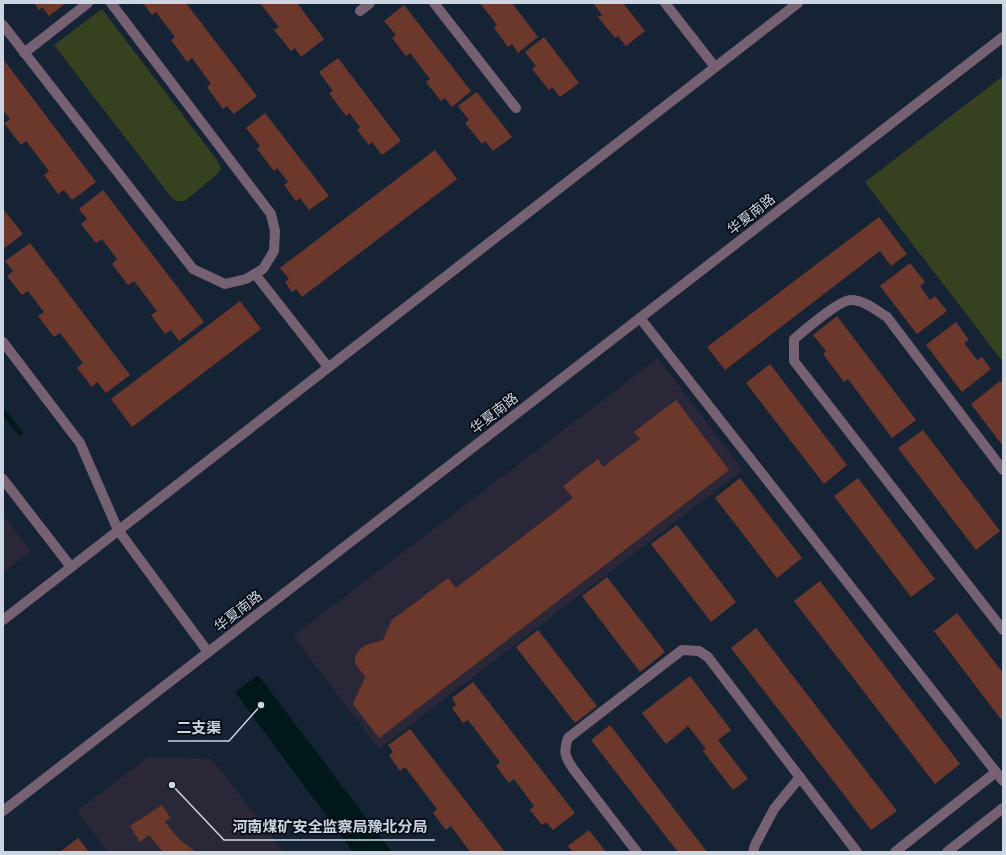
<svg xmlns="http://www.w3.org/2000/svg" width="1006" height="855" font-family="'PT Sans','Noto Sans SC',sans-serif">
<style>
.commercial{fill:#2a2738}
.green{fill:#35411f}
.water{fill:#011819}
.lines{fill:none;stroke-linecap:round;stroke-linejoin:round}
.stream{stroke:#011819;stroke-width:5.5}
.building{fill:#6d382c}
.minor{stroke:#756172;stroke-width:10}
.labels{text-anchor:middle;stroke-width:3.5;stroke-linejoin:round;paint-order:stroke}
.street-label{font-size:14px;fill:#ccd6e2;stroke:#070c14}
.leader{fill:none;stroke:#ccd6e2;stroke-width:1.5}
.callout-dot{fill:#ccd6e2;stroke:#070c14;stroke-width:1.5}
.callout-label{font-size:15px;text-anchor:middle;font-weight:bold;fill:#ccd6e2;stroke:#070c14;stroke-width:3.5;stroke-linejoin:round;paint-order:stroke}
</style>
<rect width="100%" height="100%" fill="#152335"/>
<!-- commercial -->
<g class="commercial">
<polygon points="658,358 743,470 379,749 293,636"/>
<polygon points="3,515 31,551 3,573"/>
<polygon points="148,757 212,759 284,852 108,852 77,811"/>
</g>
<!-- green -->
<g class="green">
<polygon points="102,9 217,160 221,169 216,175 185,201 177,201 171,197 54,45"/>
<polygon points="1003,76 1003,362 865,182"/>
</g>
<!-- water -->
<polygon class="water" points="258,675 392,852 353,852 235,692"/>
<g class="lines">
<!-- stream -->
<polyline class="stream" points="3,411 20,433"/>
</g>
<!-- building -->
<g class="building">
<polygon points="34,3 66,3 49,16 42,7 39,10"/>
<polygon points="143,3 186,3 257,96 234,114 227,106 223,109 207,87 211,84 192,58 187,62 171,40 175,37 156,12 152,15"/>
<polygon points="260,3 297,3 324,39 301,57 295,48 291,51 274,30 279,27"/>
<polygon points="480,3 512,3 538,37 518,53 512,44 508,47 494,28 497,25"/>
<polygon points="593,3 623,3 645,31 626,46 618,36 615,38 598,17 602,15"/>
<polygon points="404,5 471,91 452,107 445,98 441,101 426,82 430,79 410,53 406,56 392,38 396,35 384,21"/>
<polygon points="544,37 579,83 560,97 552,87 549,90 532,69 536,66 525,52"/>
<polygon points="338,58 401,141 382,155 372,142 369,145 357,130 360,127 349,113 346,116 329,93 333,91 319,72"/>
<polygon points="3,59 96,182 72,200 64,190 58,194 44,175 49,171 26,141 21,145 4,123 10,119 3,110"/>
<polygon points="477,92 512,137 493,151 485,141 482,144 465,123 469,120 458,106"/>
<polygon points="265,113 329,196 309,210 300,198 296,201 284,185 288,182 277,168 274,171 257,149 260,146 246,128"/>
<polygon points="435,150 457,179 302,297 296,289 292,292 285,282 289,279 280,268"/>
<polygon points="103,190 204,322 179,341 171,330 165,334 151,315 157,311 134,281 128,285 112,264 117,259 102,239 96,243 81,224 87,219 79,209"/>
<polygon points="3,209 23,234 3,249"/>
<polygon points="879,217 907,254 891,266 880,251 725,370 707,347"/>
<polygon points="30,243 130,375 106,393 97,382 92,387 77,368 83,363 60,333 54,337 38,316 44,312 28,291 22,295 7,276 13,271 5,261"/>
<polygon points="910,263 925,282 920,286 930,300 935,296 947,311 917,334 880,286"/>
<polygon points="240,301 261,329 132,427 111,399"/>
<polygon points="837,316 916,420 892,438 848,379 844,382 823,354 826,351 813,335"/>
<polygon points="956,322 969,340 964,343 977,360 982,357 991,369 962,392 926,345"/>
<polygon points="770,364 847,465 824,484 746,383"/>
<polygon points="1000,381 1003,384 1003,446 971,404"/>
<polygon points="676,400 729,470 379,738 353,704 365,677 355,663 355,656 361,648 369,644 383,640 392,620 448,578 456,588 573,498 563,486 598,459 603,467 640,439 634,432"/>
<polygon points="923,430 1000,531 976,550 898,448"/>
<polygon points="740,478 802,558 777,578 715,498"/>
<polygon points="858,478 935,579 911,597 834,496"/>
<polygon points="677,525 736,602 711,622 651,544"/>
<polygon points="607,577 665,652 640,672 582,596"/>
<polygon points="820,581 960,764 935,784 794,601"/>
<polygon points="957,613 1003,673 1003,722 934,631"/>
<polygon points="756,628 897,811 871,830 731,648"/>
<polygon points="538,630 597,706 575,723 516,647"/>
<polygon points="690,676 731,730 718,740 748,779 733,790 703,751 706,749 688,726 666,744 642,713"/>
<polygon points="473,682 575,813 553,830 546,822 542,825 530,810 534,806 514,779 509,783 496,766 500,762 468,720 463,723 452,708 456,705 452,698"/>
<polygon points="610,725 707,852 678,852 591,740"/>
<polygon points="410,729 505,852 470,852 451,826 446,830 433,813 437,809 405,767 400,771 389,755 393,752 388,745"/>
<polygon points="162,805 170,818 165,822 179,839 196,852 163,852 149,835 140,842 130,826"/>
<polygon points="589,830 606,852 573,852 568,846"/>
<polygon points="78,838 89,852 60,852"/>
</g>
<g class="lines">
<!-- minor -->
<g class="minor">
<polyline points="434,3 516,108"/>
<polyline points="665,3 715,67"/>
<polyline points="360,11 370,3"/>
<polyline points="3,25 193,269 225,284 246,279 263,269 274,251 275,231 271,214 111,3"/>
<polyline points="24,53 88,3"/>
<polyline points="255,274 328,367"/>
<polyline points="640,318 1003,781"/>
<polyline points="3,342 80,443 118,530 208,652"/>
<path d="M 1003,470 L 887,317 C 876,310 864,300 851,300 C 839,300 805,330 794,339 L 794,361 L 1003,630"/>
<polyline points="3,479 71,567"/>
<polyline points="3,620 798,3"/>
<polyline points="3,811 1003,37"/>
<path d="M 637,852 L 574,770 C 565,757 563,753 568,738 L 682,650 L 699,651 L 708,657 L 857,852"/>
<polyline points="753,852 755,845 774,809 800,777"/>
<polyline points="895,852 996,772"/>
<polyline points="947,852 1003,808"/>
</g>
</g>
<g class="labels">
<!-- street labels -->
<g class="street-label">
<text transform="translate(751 214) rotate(-38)" y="5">华夏南路</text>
<text transform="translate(494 413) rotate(-38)" y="5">华夏南路</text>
<text transform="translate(238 611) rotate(-38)" y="5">华夏南路</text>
</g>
</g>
<!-- callouts -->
<path class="leader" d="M261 705L229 741H168M172 785L224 840H435"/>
<g class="callout-dot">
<circle cx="261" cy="705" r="4"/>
<circle cx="172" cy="785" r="4"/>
</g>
<g class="callout-label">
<text x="199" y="733">二支渠</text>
<text x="330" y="832">河南煤矿安全监察局豫北分局</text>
</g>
<!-- border -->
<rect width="1006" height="855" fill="none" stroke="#ccd6e2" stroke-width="8"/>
</svg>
